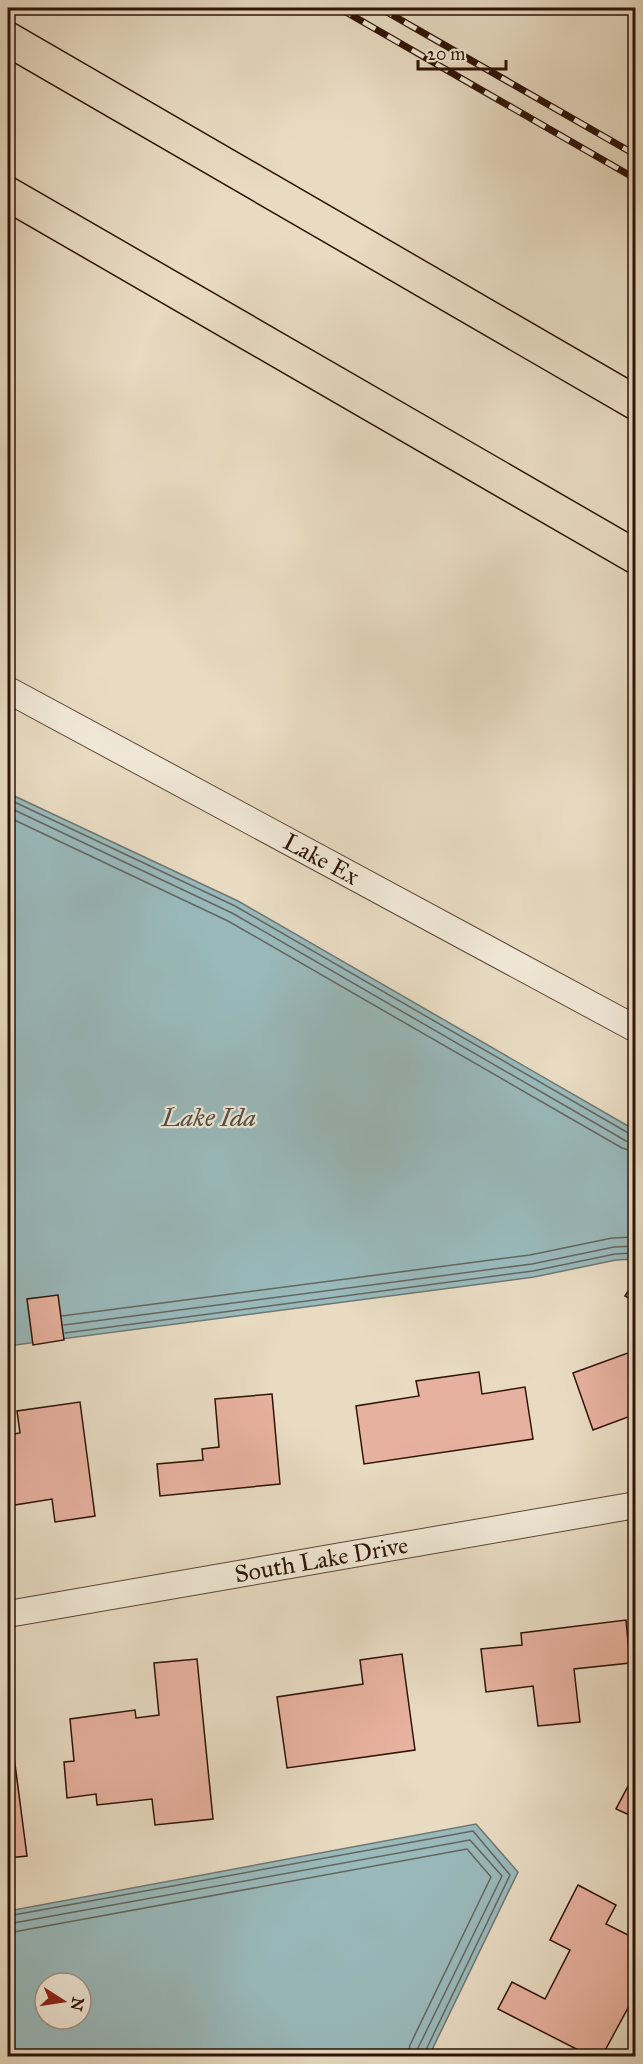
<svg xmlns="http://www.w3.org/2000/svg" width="643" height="2064" font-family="'IM FELL Great Primer',serif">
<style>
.water{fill:#99b9bb;stroke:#6e7773;stroke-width:1.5;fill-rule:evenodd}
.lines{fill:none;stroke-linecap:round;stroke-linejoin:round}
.shore{stroke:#646660;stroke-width:1.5}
.building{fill:#e7b19f;stroke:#2e1306;stroke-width:1.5}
.minor-casing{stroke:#5c4535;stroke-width:28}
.motorway-casing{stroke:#2e1306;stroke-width:36}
.minor{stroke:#f0e8d7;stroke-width:26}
.motorway{stroke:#e8dbc2;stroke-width:33}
.rail-casing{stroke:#2e1306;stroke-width:7}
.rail{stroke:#f0e8d7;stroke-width:4.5;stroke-dasharray:14;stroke-linecap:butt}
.labels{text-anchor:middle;stroke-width:4.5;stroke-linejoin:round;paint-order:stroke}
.street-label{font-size:24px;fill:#2e1306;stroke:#f0e8d7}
.water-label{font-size:26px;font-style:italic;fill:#534d45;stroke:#f0e8d7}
</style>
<rect width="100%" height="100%" fill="#e8dbc2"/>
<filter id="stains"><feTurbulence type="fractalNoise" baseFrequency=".00333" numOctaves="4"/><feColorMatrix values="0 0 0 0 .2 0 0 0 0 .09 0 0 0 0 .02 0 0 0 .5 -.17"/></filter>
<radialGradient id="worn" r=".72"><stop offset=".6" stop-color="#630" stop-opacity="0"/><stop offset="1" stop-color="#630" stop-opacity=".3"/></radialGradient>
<!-- water -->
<g class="water">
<polygon points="8,793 238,901 635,1130 635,1259 616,1260 534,1277 8,1346"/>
<path d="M 476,1824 L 518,1872 L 429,2056 L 8,2056 L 8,1911 ZM 45,1983 L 81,1983 L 81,2019 L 45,2019 Z"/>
</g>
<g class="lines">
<!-- shore -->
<g class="shore">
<polyline points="8,799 235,906 630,1134 636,1135"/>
<polyline points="8,807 232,913 626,1141 636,1143"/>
<polyline points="8,817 228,921 622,1148 636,1152"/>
<polyline points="62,1316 530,1255 612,1238 636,1237"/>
<polyline points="64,1325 532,1264 614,1247 636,1246"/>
<polyline points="65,1333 533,1271 615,1254 636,1253"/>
<polyline points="8,1916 473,1831 510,1875 425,2052 425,2056"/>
<polyline points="8,1924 470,1840 502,1876 418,2048 417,2056"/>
<polyline points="8,1933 467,1849 491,1877 410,2045 408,2056"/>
</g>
</g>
<!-- building -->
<g class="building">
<polygon points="636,1278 636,1302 625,1296"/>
<polygon points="58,1295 64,1340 33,1345 27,1299"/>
<polygon points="636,1350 636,1414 593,1430 573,1373"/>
<polygon points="479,1372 482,1394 525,1387 533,1439 364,1464 356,1406 419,1396 416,1381"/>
<polygon points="272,1394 280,1484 160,1496 157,1464 203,1460 202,1449 219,1447 215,1399"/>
<polygon points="80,1402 95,1516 55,1522 52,1499 8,1506 8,1435 20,1433 17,1411"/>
<polygon points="626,1620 630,1663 574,1669 580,1722 538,1726 533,1686 486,1692 481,1649 522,1645 521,1633"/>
<polygon points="402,1654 415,1750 287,1768 277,1697 363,1684 360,1660"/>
<polygon points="197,1659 213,1819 155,1825 152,1799 97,1805 96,1794 67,1798 64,1762 74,1761 70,1719 135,1710 136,1718 159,1715 154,1663"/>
<polygon points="8,1726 10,1726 27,1856 8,1858"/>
<polygon points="636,1771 636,1818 616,1809"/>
<polygon points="578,1885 616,1905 606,1924 636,1939 636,1993 602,2056 590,2056 498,2009 512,1982 545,1999 570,1950 550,1940"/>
<polygon points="540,2050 540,2056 468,2056 468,2052"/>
</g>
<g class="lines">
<!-- minor casing -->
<g class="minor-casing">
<g id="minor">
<path id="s1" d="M 8,690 L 636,1029"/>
<path id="s2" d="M 8,1614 L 636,1505"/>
</g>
</g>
<!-- motorway casing -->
<g class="motorway-casing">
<g id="motorway">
<polyline points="8,39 636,403"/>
<polyline points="8,194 636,557"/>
</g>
</g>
<!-- minor -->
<use href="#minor" class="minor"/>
<!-- motorway -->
<use href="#motorway" class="motorway"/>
<!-- rail casing -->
<g class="rail-casing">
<g id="rail">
<polyline points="339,8 636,179"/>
<polyline points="380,8 636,155"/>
</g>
</g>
<!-- rail -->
<use href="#rail" class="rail"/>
</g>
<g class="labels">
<!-- street labels -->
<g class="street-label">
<text dy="8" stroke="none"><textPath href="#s1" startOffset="356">Lake Ex</textPath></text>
<text dy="8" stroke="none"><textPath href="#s2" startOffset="318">South Lake Drive</textPath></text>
</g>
<!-- water labels -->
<g class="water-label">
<text x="209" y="1126">Lake Ida</text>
</g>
</g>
<!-- margin -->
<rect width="643" height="2064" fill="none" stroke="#e8dbc2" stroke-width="30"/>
<rect x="9" y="9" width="625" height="2046" fill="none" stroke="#2e1306" stroke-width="3"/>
<rect x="15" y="15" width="613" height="2034" fill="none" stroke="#2e1306" stroke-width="1.5"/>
<!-- north arrow -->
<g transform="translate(63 2001) rotate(102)"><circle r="28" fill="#f0e8d7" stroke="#a29383" stroke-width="1.5"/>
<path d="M0-4.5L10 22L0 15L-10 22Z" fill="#8f2418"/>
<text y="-9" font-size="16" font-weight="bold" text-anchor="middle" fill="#2e1306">N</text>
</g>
<!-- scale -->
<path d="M418 60v9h88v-9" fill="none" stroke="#2e1306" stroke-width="3"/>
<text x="427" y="60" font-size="18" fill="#2e1306" stroke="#f0e8d7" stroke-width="4.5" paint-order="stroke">20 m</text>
<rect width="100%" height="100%" filter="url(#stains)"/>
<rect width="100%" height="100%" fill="url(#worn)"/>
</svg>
